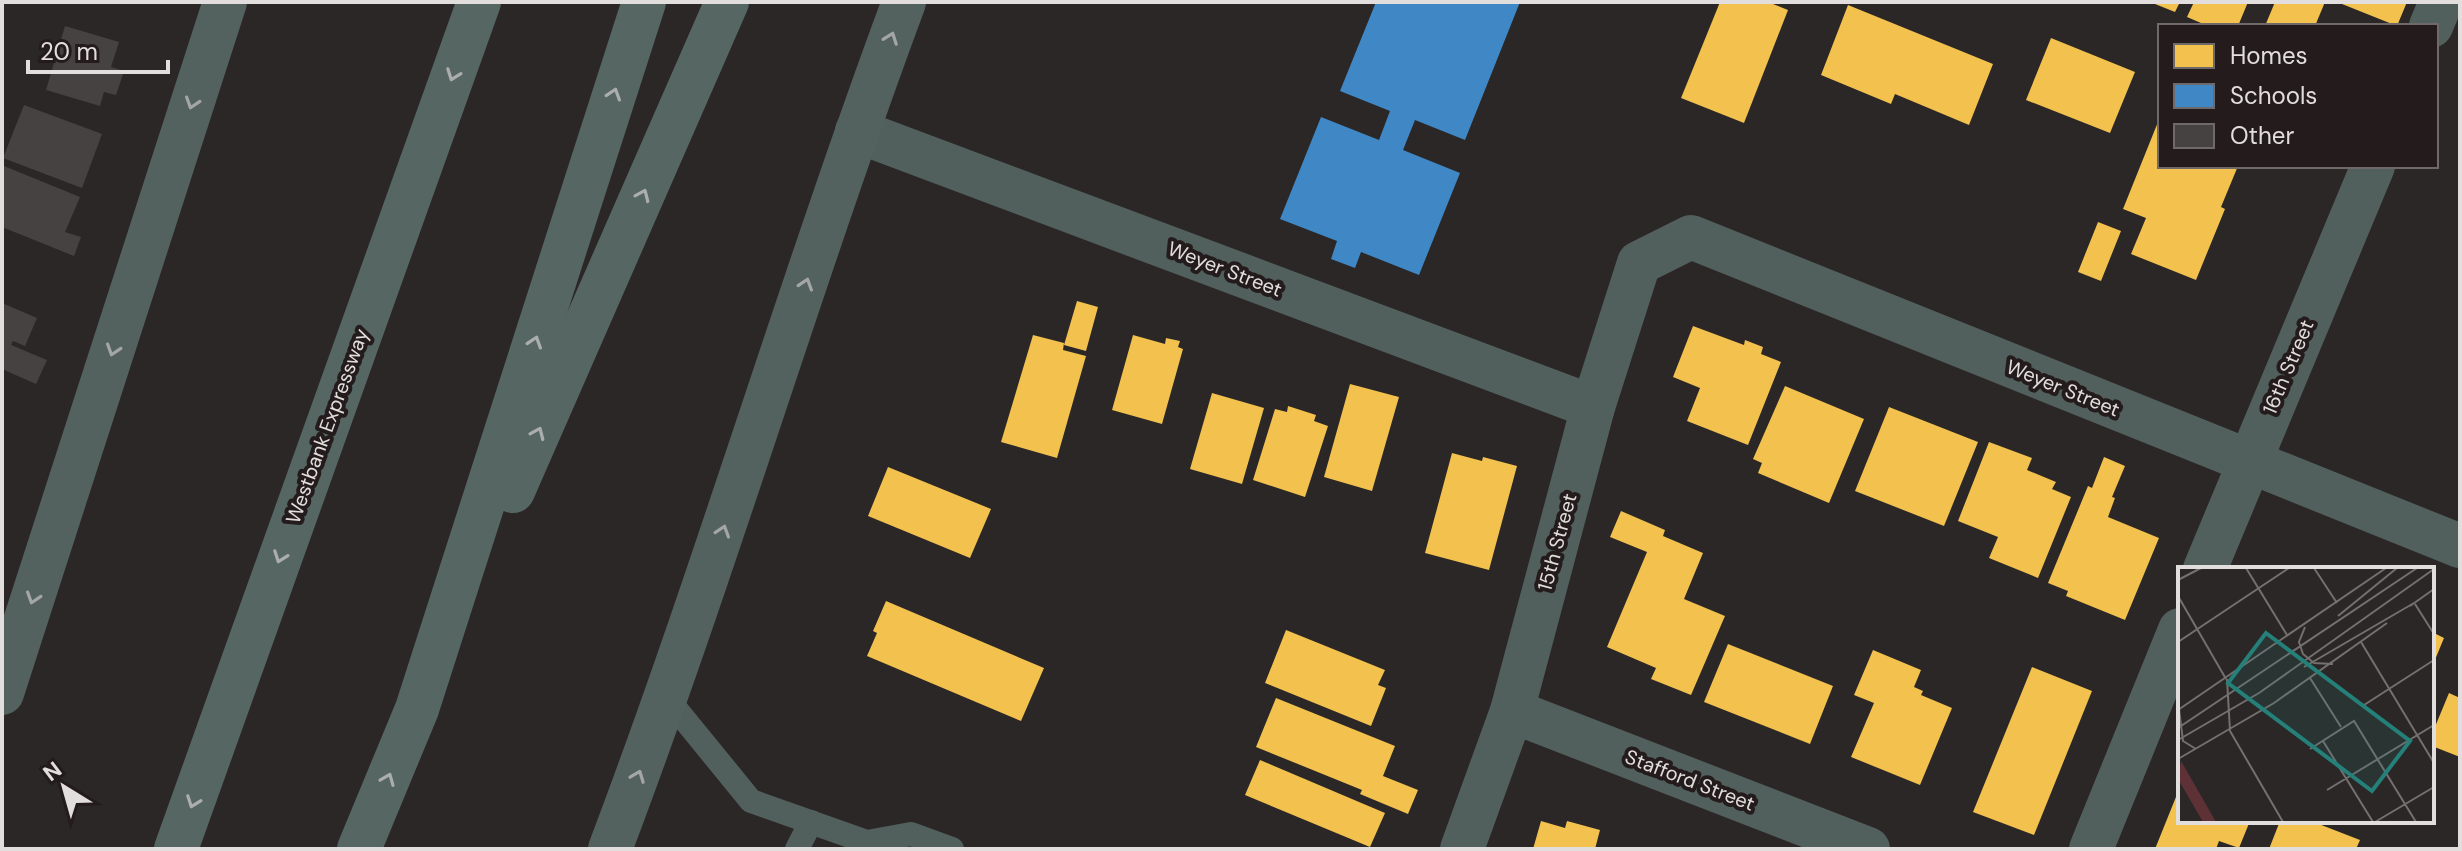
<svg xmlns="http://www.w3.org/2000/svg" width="2462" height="851" font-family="'DM Sans',sans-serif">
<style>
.homes{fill:#f2c14e}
.schools{fill:#3f88c5}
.building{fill:#464242}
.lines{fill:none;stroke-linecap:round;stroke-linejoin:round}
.lane{stroke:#52605d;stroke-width:24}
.street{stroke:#52605d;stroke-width:44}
.secondary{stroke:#54625f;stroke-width:44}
.highway{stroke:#566663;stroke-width:44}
.oneway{stroke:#a3a6a5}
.oneway2{stroke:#abaead}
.labels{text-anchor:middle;stroke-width:8;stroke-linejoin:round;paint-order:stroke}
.street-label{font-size:20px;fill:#e3dede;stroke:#231b1c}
.inset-road{fill:none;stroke:#757070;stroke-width:2}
.view{fill:#248079;fill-opacity:0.15;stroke:#248079;stroke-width:4}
.inset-edge{fill:none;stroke:#e3dede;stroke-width:4}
</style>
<rect width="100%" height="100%" fill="#2b2727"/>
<!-- homes -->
<g class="homes">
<polygon points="1720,2 1768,2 1788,10 1744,123 1681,98"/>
<polygon points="2150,2 2180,2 2175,12"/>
<polygon points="2194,2 2248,2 2238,26 2208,26 2187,17"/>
<polygon points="2275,2 2325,2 2315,26 2265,26"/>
<polygon points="2337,2 2407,2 2397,26"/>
<polygon points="1848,5 1993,64 1969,125 1895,94 1891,104 1821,75"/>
<polygon points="2051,38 2135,72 2110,133 2026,100"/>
<polygon points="2160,117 2160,166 2238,166 2221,207 2225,209 2196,280 2131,254 2146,218 2123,209"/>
<polygon points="2098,222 2121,231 2101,281 2078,272"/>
<polygon points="1077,301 1098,307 1086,351 1064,345"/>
<polygon points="1693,326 1744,345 1745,340 1763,347 1761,354 1781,362 1748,445 1687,421 1700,388 1673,377"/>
<polygon points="1033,335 1064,343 1063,350 1086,356 1057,458 1001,442"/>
<polygon points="1133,335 1165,344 1166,338 1180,341 1178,347 1183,349 1162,424 1112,410"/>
<polygon points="1350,384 1399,397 1372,491 1324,477"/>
<polygon points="1785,386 1864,419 1829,503 1758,473 1762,463 1753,459"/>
<polygon points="1212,393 1264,408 1242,484 1190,469"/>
<polygon points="1288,406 1316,415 1314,421 1328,426 1305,497 1253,480 1275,409 1287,412"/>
<polygon points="1889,407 1978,442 1944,526 1855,491"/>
<polygon points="1989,442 2032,458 2027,470 2056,482 2052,489 2071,497 2038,578 1989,558 1998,537 1958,521"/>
<polygon points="1452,453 1482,461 1483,457 1517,466 1489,570 1425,553"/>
<polygon points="2104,457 2125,466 2112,497 2115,498 2108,517 2159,538 2125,620 2066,596 2068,591 2048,583 2088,486 2092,488"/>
<polygon points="888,467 991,509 970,558 868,516"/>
<polygon points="1621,511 1665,530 1663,536 1703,553 1684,599 1725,616 1691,695 1651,679 1656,668 1607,647 1647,552 1610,537"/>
<polygon points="886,601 1044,668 1021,721 867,656 877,633 873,631"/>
<polygon points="1286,630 1385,670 1378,685 1386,688 1371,726 1265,683"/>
<polygon points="2432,632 2444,638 2432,667"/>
<polygon points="1728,644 1833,686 1810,744 1704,702"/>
<polygon points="1873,650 1921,670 1914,687 1923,691 1921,695 1952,708 1920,785 1851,757 1874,703 1854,695"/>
<polygon points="2032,667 2092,691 2034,835 1973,812"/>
<polygon points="2449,693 2460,698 2460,757 2432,746 2432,734"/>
<polygon points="1276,698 1395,746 1383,776 1418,790 1408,814 1360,794 1362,790 1256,747"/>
<polygon points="1260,760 1385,813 1370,847 1245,795"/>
<polygon points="2180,787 2180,821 2250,821 2239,848 2219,841 2216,849 2155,849"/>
<polygon points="1541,821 1565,828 1567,821 1600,830 1595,849 1533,849"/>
<polygon points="2280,821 2311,821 2360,840 2356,849 2269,849"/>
</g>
<!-- schools -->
<polygon class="schools" points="1376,2 1520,2 1465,140 1415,120 1403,150 1460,173 1419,275 1361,252 1355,268 1331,259 1337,241 1280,219 1321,117 1379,140 1390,111 1340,91"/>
<!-- building -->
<g class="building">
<polygon points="65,26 119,42 111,67 124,71 116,95 104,92 100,106 46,90"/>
<polygon points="24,105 102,134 82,188 3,158"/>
<polygon points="4,166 80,197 65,232 81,237 74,256 2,227"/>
<polygon points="2,303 37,318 25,346 13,341 11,345 47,360 36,384 2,369"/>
</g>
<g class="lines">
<!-- lane -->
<g class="lane">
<polyline points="667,698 751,801 867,842 911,834 952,849"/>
<polyline points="797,849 811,822"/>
</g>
<!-- street -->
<g class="street">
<polyline points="2431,26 2441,2"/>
<polyline points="857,131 1593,407"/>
<polyline points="2205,569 2373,166"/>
<polyline points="1512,711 1868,849"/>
<polyline points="1462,849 1512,711 1593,407 1639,263 1691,237 2460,546"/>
<polyline points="2091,849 2180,630"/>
</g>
<!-- secondary -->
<g class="secondary">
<polyline points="2,693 225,2"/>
<path d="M 610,849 C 716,569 800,282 904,2"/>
</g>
<!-- highway -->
<g class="highway">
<polyline points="513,491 727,2"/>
<polyline points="176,849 479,2"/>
<polyline points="359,849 417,709 644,2"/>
</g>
</g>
<!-- one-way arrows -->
<defs><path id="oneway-chevron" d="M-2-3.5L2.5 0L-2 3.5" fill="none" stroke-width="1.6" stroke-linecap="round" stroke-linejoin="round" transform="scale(2)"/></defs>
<g class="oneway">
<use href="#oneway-chevron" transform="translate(891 38) rotate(-70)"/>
<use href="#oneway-chevron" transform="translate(192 103) rotate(108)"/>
<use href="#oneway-chevron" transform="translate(806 284) rotate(-72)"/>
<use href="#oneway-chevron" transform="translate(113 350) rotate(108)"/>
<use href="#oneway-chevron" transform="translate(723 531) rotate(-72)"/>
<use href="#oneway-chevron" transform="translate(33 598) rotate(108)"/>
<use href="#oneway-chevron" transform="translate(638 776) rotate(-69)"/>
</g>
<g class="oneway2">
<use href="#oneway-chevron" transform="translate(453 75) rotate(110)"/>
<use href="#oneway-chevron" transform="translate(614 94) rotate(-72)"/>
<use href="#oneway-chevron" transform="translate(643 195) rotate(-66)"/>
<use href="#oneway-chevron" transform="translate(535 342) rotate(-72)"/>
<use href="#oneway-chevron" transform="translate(538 433) rotate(-66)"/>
<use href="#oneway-chevron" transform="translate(280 557) rotate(110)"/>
<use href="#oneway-chevron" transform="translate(388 779) rotate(-68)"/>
<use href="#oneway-chevron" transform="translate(193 802) rotate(110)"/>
</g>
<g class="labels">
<!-- street labels -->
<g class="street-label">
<text transform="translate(1225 269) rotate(21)" y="7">Weyer Street</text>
<text transform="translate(2288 367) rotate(-67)" y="7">16th Street</text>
<text transform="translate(2063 388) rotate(22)" y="7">Weyer Street</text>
<text transform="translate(327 426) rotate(-70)" y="7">Westbank Expressway</text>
<text transform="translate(1557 542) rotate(-75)" y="7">15th Street</text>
<text transform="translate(1690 780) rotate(21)" y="7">Stafford Street</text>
</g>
</g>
<!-- overview -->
<g transform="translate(2178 567)">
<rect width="256" height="256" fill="#2b2727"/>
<path d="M 3,194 L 38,255 L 25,255 L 0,212 Z" fill="#5e3137"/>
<path class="inset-road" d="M 68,1 L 109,68M 136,1 L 159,36M 0,13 L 23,1M 0,29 L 48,112M 237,37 L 256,67M 232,39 L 256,22M 160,49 L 219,1M 127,60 L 121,75 L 125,87 L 136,96 L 155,97M 0,75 L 111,1M 183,75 L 256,196M 126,100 L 236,36M 132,111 L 163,160M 49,112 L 52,164M 186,138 L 256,93M 1,142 L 5,174 L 18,182M 0,143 L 208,1M 0,161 L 239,1M 52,164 L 105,255M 0,173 L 81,126 L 256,2M 145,174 L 195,255M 132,182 L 176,154 L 238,255M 0,192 L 96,136 L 209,56M 149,223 L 256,158M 197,255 L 256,220"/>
<path class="view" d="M 88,66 L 232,174 L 194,224 L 50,116 Z"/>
<rect width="256" height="256" class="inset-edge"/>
</g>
<!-- border -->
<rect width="2462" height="851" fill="none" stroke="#e3dede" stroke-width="8"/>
<!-- legend -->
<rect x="2158" y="24" width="280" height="144" fill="#231b1c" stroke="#70696a" stroke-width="2"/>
<rect x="2174" y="44" width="40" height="24" fill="#f2c14e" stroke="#70696a" stroke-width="2"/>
<text x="2230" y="64" font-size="24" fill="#e3dede">Homes</text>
<rect x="2174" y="84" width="40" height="24" fill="#3f88c5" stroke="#70696a" stroke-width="2"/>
<text x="2230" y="104" font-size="24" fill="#e3dede">Schools</text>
<rect x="2174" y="124" width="40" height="24" fill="#464242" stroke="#70696a" stroke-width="2"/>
<text x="2230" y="144" font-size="24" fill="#e3dede">Other</text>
<!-- north arrow -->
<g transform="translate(64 787) rotate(323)" stroke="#231b1c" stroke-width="6" paint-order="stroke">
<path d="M0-6L14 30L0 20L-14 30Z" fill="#e3dede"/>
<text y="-12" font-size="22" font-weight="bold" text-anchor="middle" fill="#e3dede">N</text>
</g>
<!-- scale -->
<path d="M28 60v12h140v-12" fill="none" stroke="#e3dede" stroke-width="4"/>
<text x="40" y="60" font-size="24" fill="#e3dede" stroke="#231b1c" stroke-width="6" paint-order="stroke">20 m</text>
</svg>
